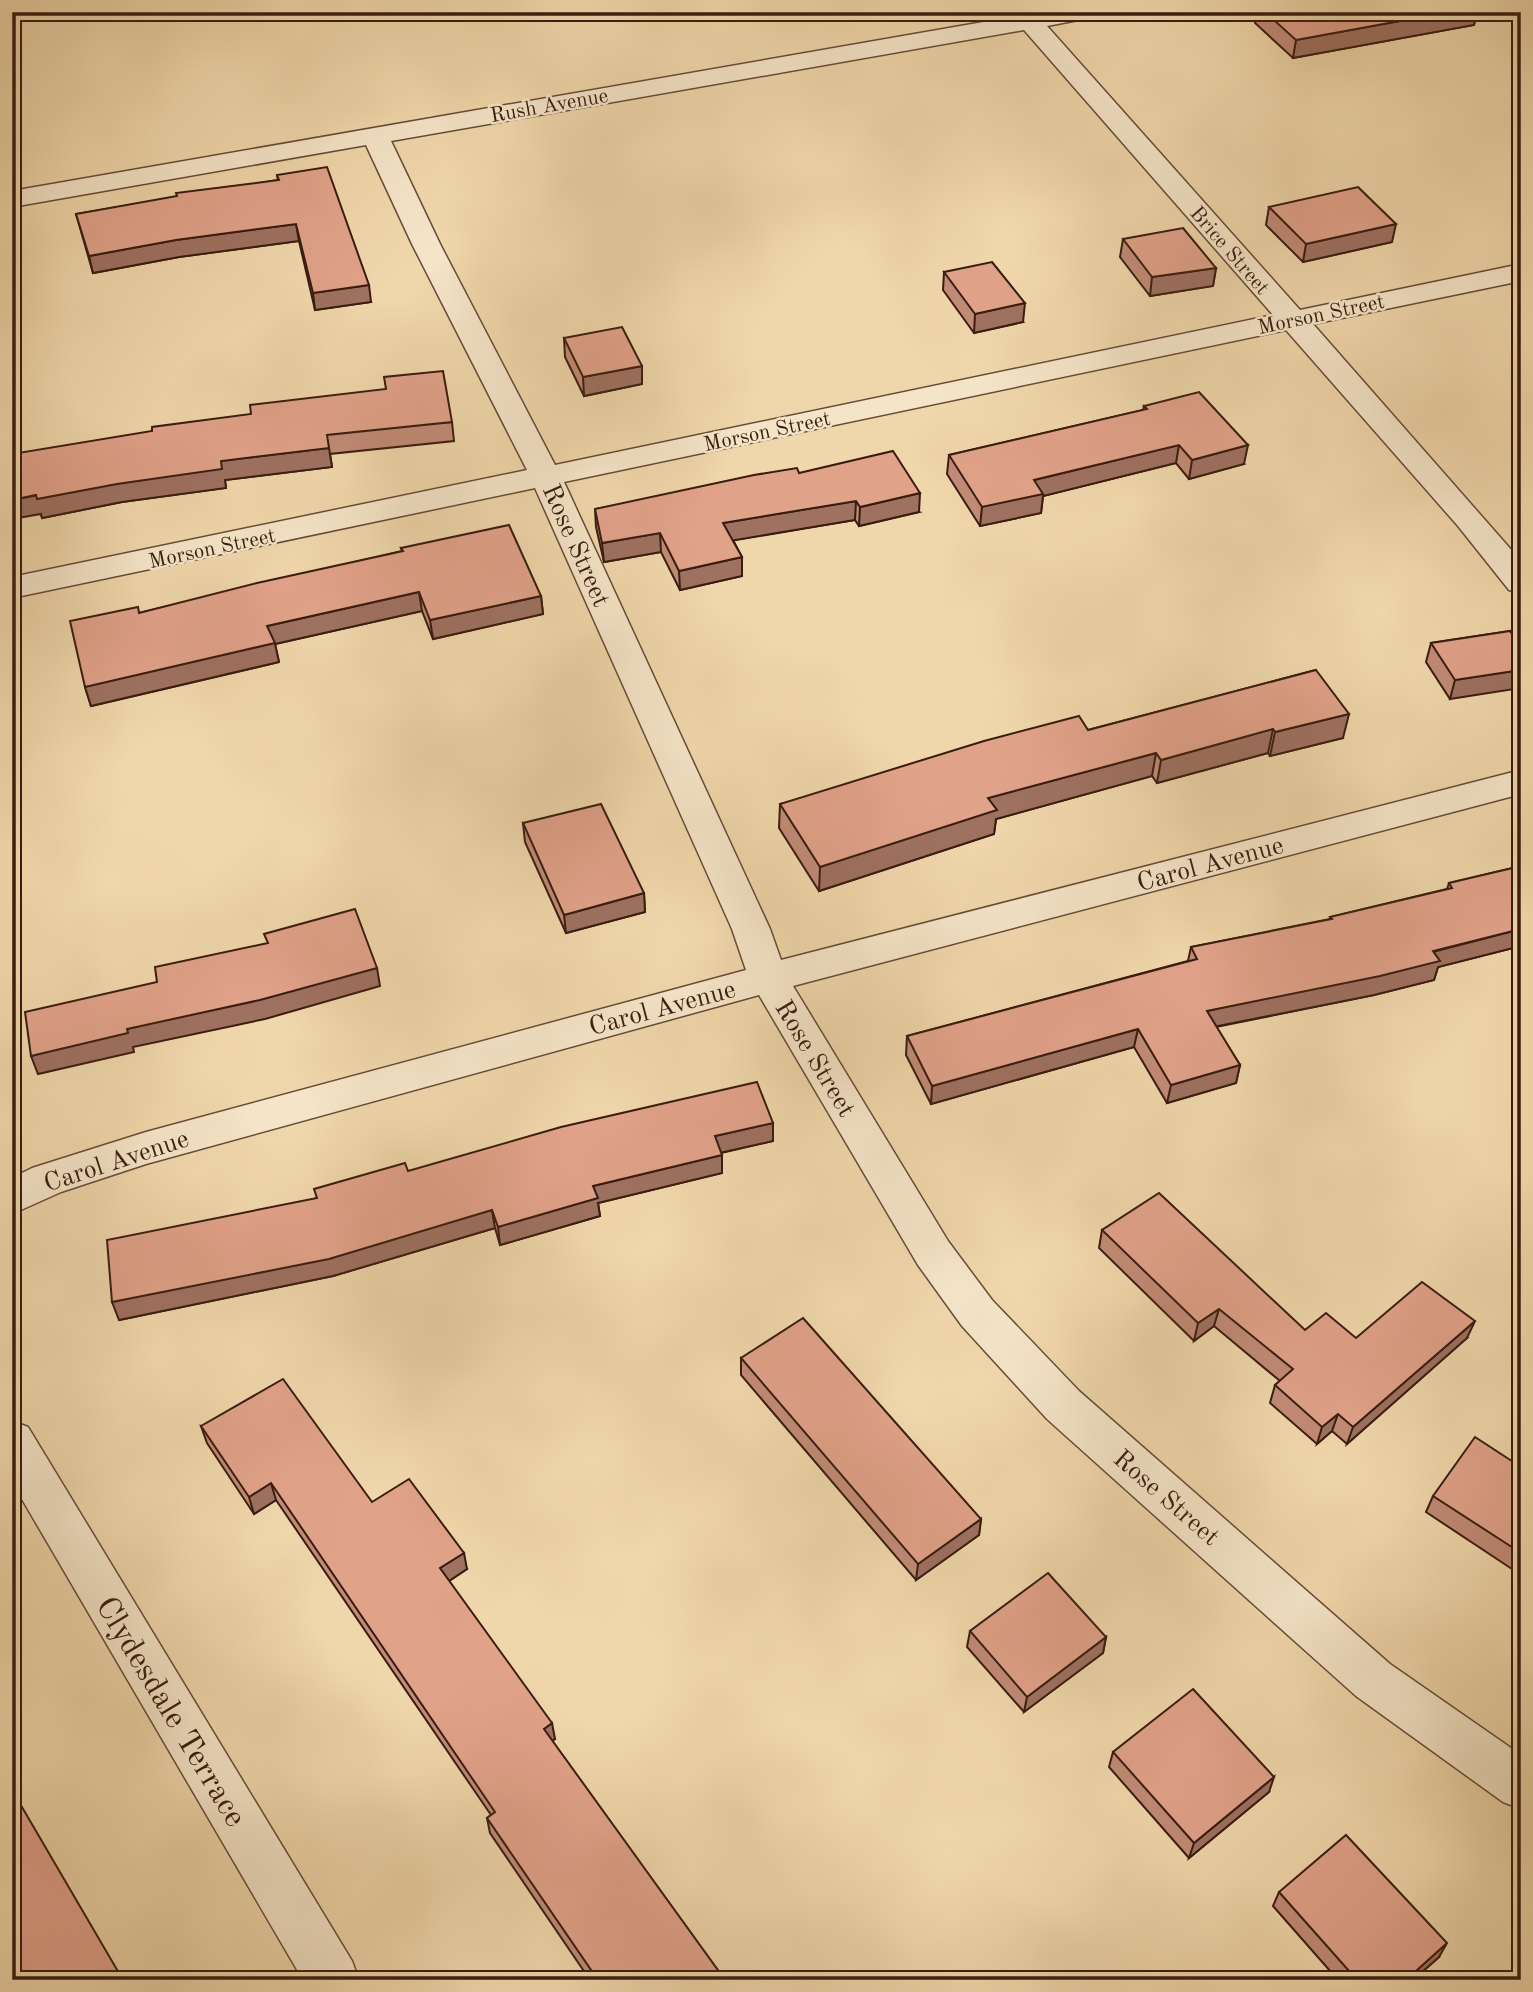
<svg xmlns="http://www.w3.org/2000/svg" width="1533" height="1992" font-family="'Old Standard TT',serif">
<style>
.lines{fill:none;stroke-linecap:round;stroke-linejoin:round}
.minor-casing{stroke:#674b37;stroke-width:3}
.minor{fill:#f5e5c8;fill-rule:evenodd}
.wall{fill:#c28b77;stroke:#391c10;stroke-width:2}
.shaded-wall{fill:#9e7161;stroke:#391c10;stroke-width:2}
.building{fill:#e1a28a;stroke:#391c10;stroke-width:2}
.labels{text-anchor:middle;stroke-width:5;stroke-linejoin:round;paint-order:stroke}
.far-street-label{font-size:21px;fill:#391c10;stroke:#f5e5c8}
.street-label{font-size:26px;fill:#391c10;stroke:#f5e5c8}
.near-street-label{font-size:32px;fill:#391c10;stroke:#f5e5c8}
</style>
<rect width="100%" height="100%" fill="#f0d7ab"/>
<filter id="stains"><feTurbulence type="fractalNoise" baseFrequency=".00286" numOctaves="4"/><feColorMatrix values="0 0 0 0 .2 0 0 0 0 .09 0 0 0 0 .02 0 0 0 .5 -.17"/></filter>
<radialGradient id="worn" r=".72"><stop offset=".6" stop-color="#630" stop-opacity="0"/><stop offset="1" stop-color="#630" stop-opacity=".3"/></radialGradient>
<g class="lines">
<!-- minor casing -->
<g class="minor-casing">
<g id="minor">
<path d="M 1009,12 L 1097,12 L 1094,17 L 1047,26 L 1300,310 L 1521,264 L 1521,281 L 1313,324 L 1521,561 L 1521,593 L 1509,590 L 1458,526 L 1286,330 L 564,482 L 770,929 L 781,960 L 1521,770 L 1521,794 L 793,986 L 948,1241 L 992,1300 L 1079,1391 L 1390,1664 L 1521,1755 L 1521,1809 L 1503,1802 L 1356,1696 L 1047,1419 L 962,1326 L 918,1265 L 759,995 L 146,1164 L 61,1192 L 12,1214 L 12,1178 L 32,1168 L 146,1132 L 746,970 L 732,929 L 535,488 L 12,598 L 12,577 L 527,470 L 412,244 L 366,145 L 12,207 L 12,191 L 1012,17 ZM 1024,30 L 1273,315 L 555,465 L 440,244 L 391,141 Z"/>
<polygon points="12,1421 28,1427 352,1961 359,1980 303,1980 12,1482"/>
</g>
</g>
<!-- minor -->
<use href="#minor" class="minor"/>
</g>
<!-- wall -->
<g class="wall">
<polygon points="1257,12 1477,12 1474,25 1293,58 1255,23"/>
<polygon points="1521,122 1521,150 1512,141 1517,123"/>
<polygon points="277,175 371,302 315,310 299,241 179,257 93,273 76,214 278,180"/>
<polygon points="1269,207 1392,242 1303,262 1266,225"/>
<polygon points="1123,239 1216,268 1213,286 1150,296 1120,257"/>
<polygon points="944,272 1023,322 974,333 943,290"/>
<polygon points="564,338 642,366 642,384 584,396 565,357"/>
<polygon points="1144,406 1244,464 1189,479 1176,463 1043,496 1041,513 980,526 947,474 949,455 1143,410"/>
<polygon points="452,422 454,441 330,454 332,467 225,480 226,488 122,502 42,518 41,514 152,431"/>
<polygon points="799,473 919,512 859,526 855,520 733,540 742,557 742,576 680,590 661,552 604,562 596,527 595,509"/>
<polygon points="401,548 541,596 543,614 433,639 422,611 275,644 279,662 91,706 85,687 139,613 402,551"/>
<polygon points="1510,631 1450,699 1426,662 1431,643"/>
<polygon points="1316,670 1343,738 1270,756 1268,753 1157,783 1152,776 996,819 994,834 819,891 779,828 780,804 1088,730"/>
<polygon points="523,823 644,893 645,912 566,933 525,842"/>
<polygon points="1521,866 1521,946 1438,967 1434,980 1374,995 1216,1027 1240,1065 1236,1083 1167,1103 1134,1047 931,1104 906,1055 907,1036 1188,961 1191,947 1330,919 1330,917 1447,889 1449,883"/>
<polygon points="773,1123 773,1141 721,1153 722,1173 598,1203 600,1216 500,1245 495,1228 333,1276 119,1320 316,1198"/>
<polygon points="1102,1230 1305,1330 1356,1338 1467,1338 1347,1444 1332,1431 1317,1444 1270,1403 1275,1385 1280,1381 1214,1326 1194,1341 1099,1248"/>
<polygon points="741,1358 981,1519 979,1535 916,1580 741,1375"/>
<polygon points="201,1426 372,1502 467,1569 449,1581 555,1739 552,1741 725,1980 590,1980 490,1833 487,1818 491,1815 276,1500 254,1514 207,1443"/>
<polygon points="1521,1467 1521,1575 1426,1512 1433,1496"/>
<polygon points="970,1631 1106,1637 1103,1653 1024,1712 967,1647"/>
<polygon points="1113,1752 1269,1792 1189,1858 1109,1767"/>
<polygon points="1279,1892 1439,1957 1413,1980 1338,1980 1273,1906"/>
</g>
<!-- shaded-wall -->
<g class="shaded-wall">
<polygon points="1449,12 1477,12 1474,25 1293,58 1296,40"/>
<polygon points="296,224 299,241 179,257 93,273 89,256 176,240"/>
<polygon points="1396,224 1392,242 1303,262 1306,244"/>
<polygon points="1216,268 1213,286 1150,296 1152,277"/>
<polygon points="369,285 371,302 315,310 313,293"/>
<polygon points="1025,303 1023,322 974,333 975,314"/>
<polygon points="642,366 642,384 584,396 583,377"/>
<polygon points="1179,445 1176,463 1043,496 1041,513 980,526 982,507 1034,480"/>
<polygon points="1248,445 1244,464 1189,479 1192,460"/>
<polygon points="329,448 332,467 225,480 226,488 122,502 42,518 41,514 12,519 12,500 221,461"/>
<polygon points="920,493 919,512 859,526 860,507"/>
<polygon points="856,501 855,520 724,542 723,523"/>
<polygon points="660,533 661,552 604,562 602,543"/>
<polygon points="742,557 742,576 680,590 679,571"/>
<polygon points="419,592 422,611 275,644 279,662 91,706 85,687 267,626"/>
<polygon points="541,596 543,614 433,639 430,620"/>
<polygon points="1521,670 1521,688 1450,699 1455,680"/>
<polygon points="1349,714 1343,738 1270,756 1275,732"/>
<polygon points="1273,729 1268,753 1157,783 1161,760"/>
<polygon points="1156,753 1152,776 996,819 994,834 819,891 820,867 988,798"/>
<polygon points="644,893 645,912 566,933 564,915"/>
<polygon points="1521,929 1521,946 1438,967 1434,980 1374,995 1203,1029 1207,1011"/>
<polygon points="377,968 380,986 265,1019 133,1047 134,1052 38,1074 31,1056 127,1029"/>
<polygon points="1138,1029 1134,1047 931,1104 932,1086"/>
<polygon points="1240,1065 1236,1083 1167,1103 1171,1085"/>
<polygon points="773,1123 773,1141 715,1154 715,1136"/>
<polygon points="722,1155 722,1173 598,1203 600,1216 500,1245 498,1227 593,1186"/>
<polygon points="492,1210 495,1228 333,1276 119,1320 112,1302"/>
<polygon points="1219,1309 1214,1326 1194,1341 1198,1323"/>
<polygon points="1475,1321 1467,1338 1347,1444 1353,1427"/>
<polygon points="1338,1414 1332,1431 1317,1444 1322,1427"/>
<polygon points="271,1483 276,1500 254,1514 249,1497"/>
<polygon points="981,1519 979,1535 916,1580 918,1564"/>
<polygon points="464,1553 467,1569 443,1585 440,1568"/>
<polygon points="1106,1637 1103,1653 1024,1712 1027,1697"/>
<polygon points="552,1723 555,1739 546,1744 544,1729"/>
<polygon points="1274,1777 1269,1792 1189,1858 1194,1843"/>
<polygon points="1447,1943 1439,1957 1413,1980 1406,1980"/>
</g>
<!-- building -->
<g class="building">
<polygon points="1265,12 1449,12 1296,40"/>
<polygon points="327,167 369,285 313,293 296,224 176,240 89,256 76,214 177,196 176,193 279,180 277,175"/>
<polygon points="1358,187 1396,224 1306,244 1269,207"/>
<polygon points="1183,228 1216,268 1152,277 1123,239"/>
<polygon points="992,262 1025,303 975,314 944,272"/>
<polygon points="622,327 642,366 583,377 564,338"/>
<polygon points="443,371 452,422 327,435 329,448 221,461 222,469 117,484 37,499 36,495 12,500 12,454 152,431 152,427 251,414 250,405 386,389 384,377"/>
<polygon points="1199,392 1248,445 1192,460 1179,445 1034,480 1043,494 982,507 949,455 1147,409 1144,406"/>
<polygon points="893,451 920,493 860,507 856,501 723,523 742,557 679,571 660,533 602,543 595,509 754,475 797,468 799,473"/>
<polygon points="509,525 541,596 430,620 419,592 267,626 275,643 85,687 70,621 138,607 139,613 257,583 403,551 401,548"/>
<polygon points="1510,631 1521,647 1521,670 1455,680 1431,643"/>
<polygon points="1316,670 1349,714 1275,732 1273,729 1161,760 1156,753 988,798 997,810 820,867 780,804 984,741 1079,716 1088,730"/>
<polygon points="601,804 644,893 564,915 523,823"/>
<polygon points="1521,866 1521,929 1433,951 1440,961 1380,976 1207,1011 1240,1065 1171,1085 1138,1029 932,1086 907,1036 1197,959 1191,947 1332,919 1330,917 1452,888 1449,883"/>
<polygon points="355,909 377,968 260,1000 127,1029 128,1033 31,1056 25,1012 157,982 155,967 268,943 264,934"/>
<polygon points="757,1082 773,1123 715,1136 722,1155 593,1186 598,1198 498,1227 492,1210 329,1259 112,1302 107,1240 317,1198 314,1189 405,1163 408,1171 561,1127"/>
<polygon points="1159,1193 1305,1330 1326,1313 1356,1338 1422,1282 1475,1321 1353,1427 1338,1414 1322,1427 1275,1385 1293,1369 1219,1309 1198,1323 1102,1230"/>
<polygon points="803,1318 981,1519 918,1564 741,1358"/>
<polygon points="283,1379 372,1502 409,1479 464,1553 440,1568 552,1723 544,1729 725,1980 595,1980 589,1972 591,1970 487,1818 495,1812 271,1483 249,1497 201,1426"/>
<polygon points="1475,1437 1521,1467 1521,1553 1433,1496"/>
<polygon points="1048,1573 1106,1637 1027,1697 970,1631"/>
<polygon points="1193,1689 1274,1777 1194,1843 1113,1752"/>
<polygon points="12,1790 123,1980 12,1980"/>
<polygon points="1346,1835 1447,1943 1406,1980 1357,1980 1279,1892"/>
</g>
<g class="labels">
<!-- far-street labels -->
<g class="far-street-label">
<text transform="translate(549 105) rotate(-10)" y="7">Rush Avenue</text>
<text transform="translate(1230 250) rotate(49)" y="7">Brice Street</text>
<text transform="translate(1321 314) rotate(-12)" y="7">Morson Street</text>
<text transform="translate(767 431) rotate(-12)" y="7">Morson Street</text>
<text transform="translate(212 548) rotate(-12)" y="7">Morson Street</text>
</g>
<!-- street labels -->
<g class="street-label">
<text transform="translate(577 545) rotate(66)" y="9">Rose Street</text>
<text transform="translate(1210 863) rotate(-15)" y="9">Carol Avenue</text>
<text transform="translate(662 1007) rotate(-15)" y="9">Carol Avenue</text>
<text transform="translate(816 1058) rotate(59)" y="9">Rose Street</text>
<text transform="translate(116 1160) rotate(-18)" y="9">Carol Avenue</text>
<text transform="translate(1167 1497) rotate(41)" y="9">Rose Street</text>
</g>
<!-- near-street labels -->
<g class="near-street-label">
<text transform="translate(172 1711) rotate(59)" y="11">Clydesdale Terrace</text>
</g>
</g>
<!-- margin -->
<rect width="1533" height="1992" fill="none" stroke="#f0d7ab" stroke-width="42"/>
<rect x="14" y="14" width="1505" height="1964" fill="none" stroke="#391c10" stroke-width="3.5"/>
<rect x="21" y="21" width="1491" height="1950" fill="none" stroke="#391c10" stroke-width="2"/>
<rect width="100%" height="100%" filter="url(#stains)"/>
<rect width="100%" height="100%" fill="url(#worn)"/>
</svg>
